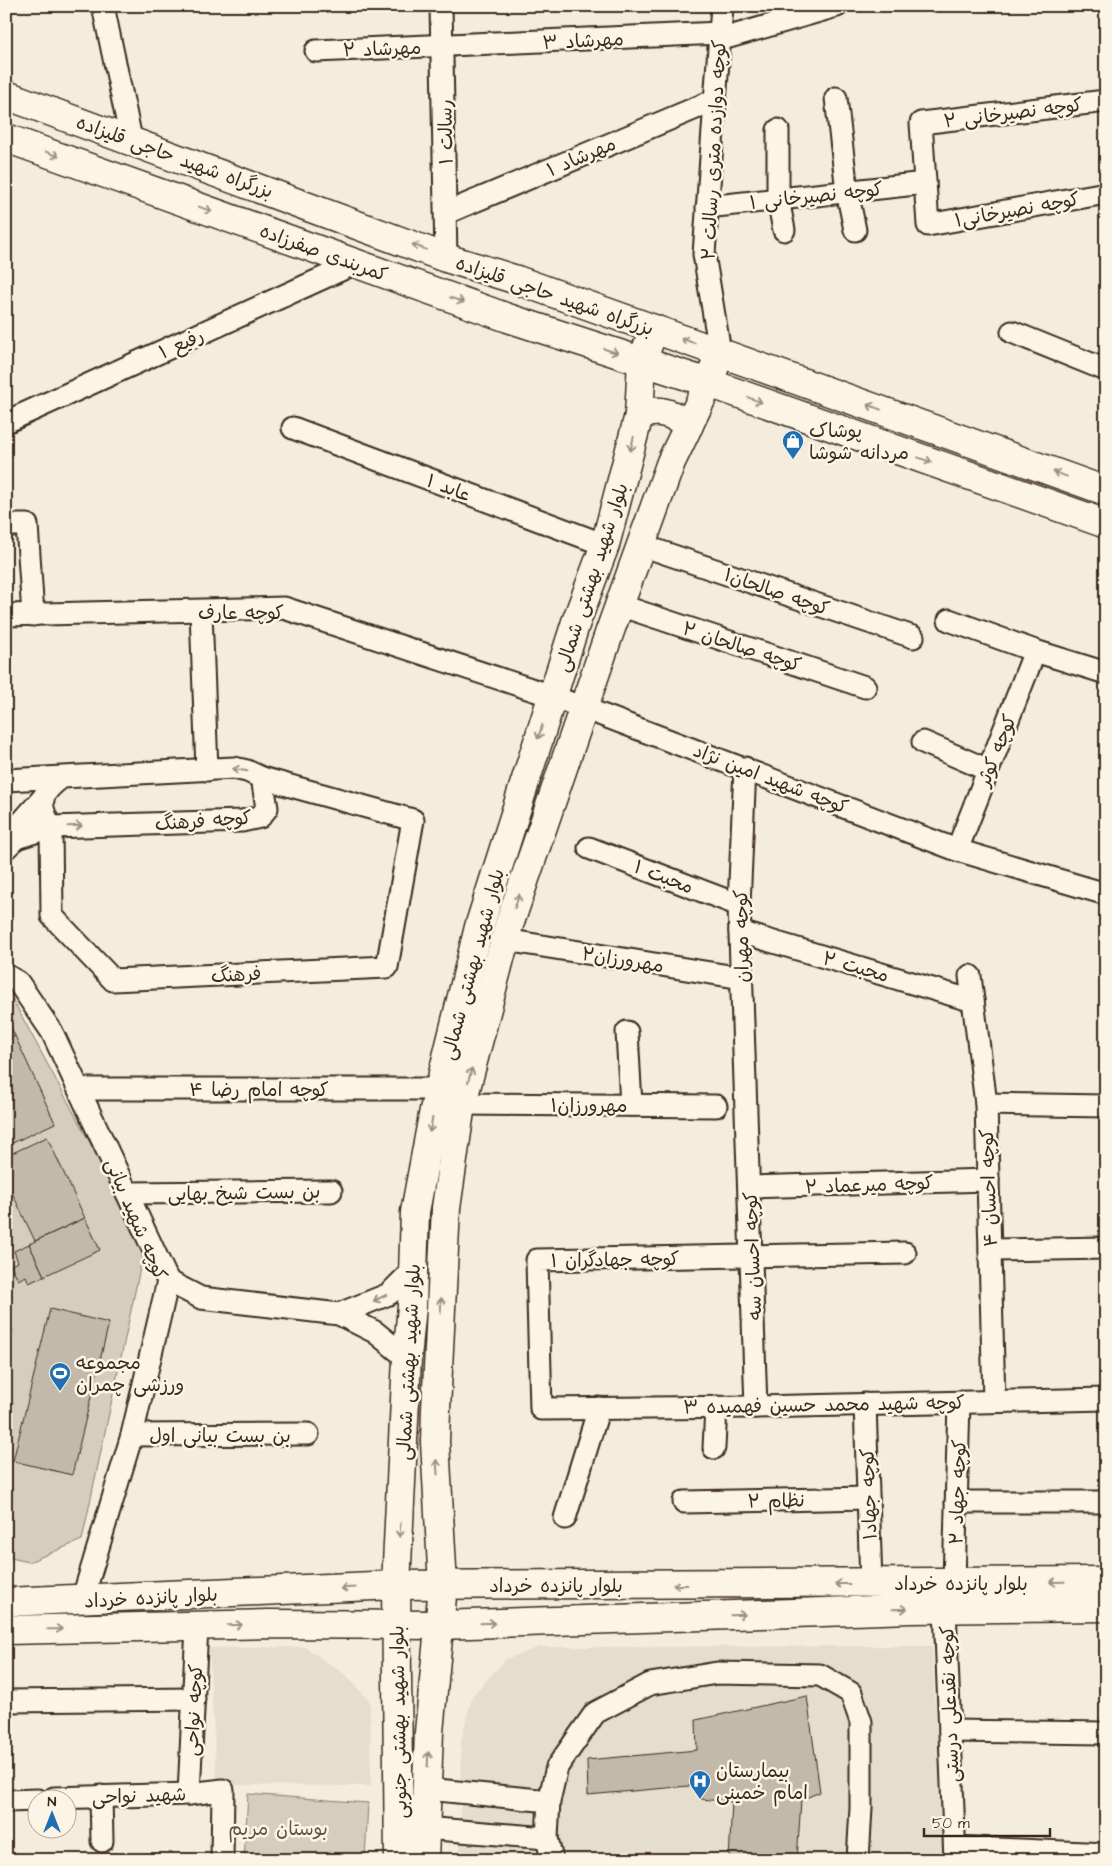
<svg xmlns="http://www.w3.org/2000/svg" width="1112" height="1866" font-family="'Architects Daughter','Playpen Sans Arabic',sans-serif">
<style>
.built{fill:#e5ddce}
.green{fill:#d6cdbd;stroke:#887c6e}
.building{fill:#c3b9aa;stroke:#3b2a1e}
.lines{fill:none;stroke-linecap:round;stroke-linejoin:round}
.minor-casing{stroke:#3b2a1e;stroke-width:25}
.major-casing{stroke:#3b2a1e;stroke-width:31}
.highway-casing{stroke:#3b2a1e;stroke-width:31}
.minor{stroke:#fcf5e5;stroke-width:21}
.major{stroke:#fcf5e5;stroke-width:28}
.highway{stroke:#fcf5e5;stroke-width:28}
.oneway{stroke:#9c9082}
.labels{text-anchor:middle;stroke-width:5;stroke-linejoin:round;paint-order:stroke}
.street-label{font-size:19px;fill:#3b2a1e;stroke:#fcf5e5}
.poi-label{font-size:19px;fill:#3b2a1e;stroke:#fcf5e5;text-anchor:start}
.park-label{font-size:19px;fill:#625346;stroke:#fcf5e5}
</style>
<rect width="100%" height="100%" fill="#f4eddd"/>
<filter id="ink" filterUnits="userSpaceOnUse"><feTurbulence type="fractalNoise" baseFrequency=".02" numOctaves="2"/><feDisplacementMap in="SourceGraphic" scale="10" xChannelSelector="R" yChannelSelector="G"/><feConvolveMatrix kernelMatrix="1 2 1 2 8 2 1 2 1" color-interpolation-filters="sRGB"/></filter>
<g filter="url(#ink)">
<!-- built -->
<g class="built">
<polygon points="932,1646 943,1860 460,1860 461,1741 472,1696 506,1659 540,1647"/>
<polygon points="305,1647 347,1676 370,1702 371,1786 217,1785 209,1648"/>
</g>
<!-- green -->
<g class="green">
<polygon points="6,987 145,1245 82,1540 29,1562 6,1557"/>
<polygon points="248,1794 368,1803 365,1860 244,1860"/>
</g>
<!-- building -->
<g class="building">
<polygon points="8,1021 15,1036 6,1040 6,1022"/>
<polygon points="15,1036 55,1123 6,1146 6,1040"/>
<polygon points="47,1137 85,1218 35,1241 6,1180 6,1156"/>
<polygon points="85,1218 100,1250 44,1276 29,1244"/>
<polygon points="29,1244 44,1276 29,1283 26,1276 18,1280 11,1265 18,1262 14,1251"/>
<polygon points="50,1309 109,1323 72,1475 13,1461"/>
<polygon points="6,1328 13,1330 6,1356"/>
<polygon points="807,1696 820,1792 801,1800 797,1860 729,1860 732,1802 701,1799 700,1785 588,1795 587,1760 697,1750 696,1720"/>
</g>
<g class="lines">
<!-- minor casing -->
<g class="minor-casing">
<g id="minor">
<polyline points="103,6 131,139"/>
<polyline points="441,6 446,258"/>
<polyline points="719,40 837,6"/>
<polyline points="316,51 720,33"/>
<polyline points="836,98 847,191 855,230"/>
<polyline points="1106,101 921,123 928,225 1106,193"/>
<polyline points="778,130 778,199 784,230"/>
<polyline points="707,207 925,183"/>
<polyline points="446,213 715,100"/>
<polyline points="1012,332 1106,370"/>
<polyline points="720,352 704,254 722,6"/>
<polyline points="6,422 356,263"/>
<polyline points="293,428 605,545"/>
<polyline points="6,525 27,525 33,615"/>
<polyline points="641,545 913,637"/>
<polyline points="619,605 865,687"/>
<polyline points="201,612 207,770"/>
<polyline points="6,615 284,608 552,696 957,850 1106,894"/>
<polyline points="949,620 1035,651 1106,673"/>
<polyline points="923,742 988,770"/>
<polyline points="745,768 739,905 756,1407"/>
<path d="M 6,780 L 234,768 L 247,771 L 262,778 L 267,808 L 260,817 L 242,821 L 51,827 C 38,804 39,794 61,778"/>
<polyline points="6,828 19,825 42,799"/>
<polyline points="6,848 16,838 51,827 52,916 113,980 387,967 413,820 262,778"/>
<polyline points="589,848 739,905"/>
<polyline points="957,850 1035,651"/>
<polyline points="740,932 973,1001"/>
<polyline points="505,940 742,978"/>
<polyline points="6,975 18,982 52,1032 168,1281 132,1435 82,1601"/>
<polyline points="970,976 986,1104 994,1401"/>
<polyline points="627,1032 631,1105"/>
<polyline points="79,1089 439,1089"/>
<polyline points="462,1104 716,1106"/>
<polyline points="986,1104 1106,1106"/>
<polyline points="750,1187 988,1180"/>
<polyline points="127,1193 331,1191"/>
<polyline points="990,1250 1106,1248"/>
<polyline points="905,1253 537,1260 541,1409 756,1407 1106,1399"/>
<polyline points="168,1281 201,1298 339,1314 375,1332 407,1358"/>
<polyline points="339,1314 389,1294 413,1270"/>
<polyline points="865,1404 871,1583"/>
<polyline points="132,1435 308,1434"/>
<polyline points="714,1448 716,1407"/>
<polyline points="684,1502 868,1498"/>
<polyline points="956,1502 1106,1502"/>
<polyline points="565,1518 599,1408"/>
<polyline points="954,1582 959,1402"/>
<polyline points="945,1608 955,1860"/>
<polyline points="6,1701 194,1699"/>
<polyline points="950,1731 1106,1733"/>
<polyline points="427,1789 549,1801"/>
<polyline points="189,1794 197,1626"/>
<polyline points="101,1796 102,1841"/>
<polyline points="54,1798 189,1794 223,1790 222,1860"/>
<polyline points="6,1801 38,1800"/>
<polyline points="424,1828 547,1838"/>
<polyline points="955,1847 1106,1854"/>
<polyline points="552,1860 547,1838 549,1801 557,1767 595,1713 650,1684 717,1673 820,1675 851,1693 861,1722 861,1808 858,1860"/>
</g>
</g>
<!-- major casing -->
<g class="major-casing">
<g id="major">
<path d="M 639,415 C 659,408 672,413 689,425"/>
<polyline points="6,1602 396,1585 1106,1581"/>
<polyline points="6,1630 268,1624 439,1625 911,1609 1106,1607"/>
<polyline points="399,1860 396,1585 407,1358 412,1306 415,1212 434,1110 479,927 576,622 605,545 639,415 642,361 654,329"/>
<polyline points="424,1860 429,1732 443,1586 435,1442 436,1409 446,1208 460,1111 508,928 610,631 671,462 709,383 720,352"/>
</g>
</g>
<!-- highway casing -->
<g class="highway-casing">
<g id="highway">
<polyline points="6,95 446,258 517,280 1106,491"/>
<polyline points="6,138 508,318 709,383 1106,524"/>
</g>
</g>
<!-- minor -->
<use href="#minor" class="minor"/>
<!-- major -->
<use href="#major" class="major"/>
<!-- highway -->
<use href="#highway" class="highway"/>
</g>
<!-- one-way arrows -->
<defs><path id="oneway-shaft" d="M-6 0H5M1.5-3L5.5 0L1.5 3" fill="none" stroke-width="1.6" stroke-linecap="round" stroke-linejoin="round" transform="scale(1.25)"/></defs>
<g class="oneway">
<use href="#oneway-shaft" transform="translate(52 154) rotate(20)"/>
<use href="#oneway-shaft" transform="translate(205 209) rotate(20)"/>
<use href="#oneway-shaft" transform="translate(419 247) rotate(-159)"/>
<use href="#oneway-shaft" transform="translate(457 300) rotate(20)"/>
<use href="#oneway-shaft" transform="translate(688 341) rotate(-162)"/>
<use href="#oneway-shaft" transform="translate(611 351) rotate(18)"/>
<use href="#oneway-shaft" transform="translate(755 400) rotate(20)"/>
<use href="#oneway-shaft" transform="translate(874 407) rotate(-160)"/>
<use href="#oneway-shaft" transform="translate(632 444) rotate(103)"/>
<use href="#oneway-shaft" transform="translate(925 460) rotate(20)"/>
<use href="#oneway-shaft" transform="translate(1060 474) rotate(-160)"/>
<use href="#oneway-shaft" transform="translate(540 732) rotate(108)"/>
<use href="#oneway-shaft" transform="translate(240 770) rotate(-170)"/>
<use href="#oneway-shaft" transform="translate(75 826) rotate(-2)"/>
<use href="#oneway-shaft" transform="translate(517 901) rotate(-71)"/>
<use href="#oneway-shaft" transform="translate(470 1075) rotate(-75)"/>
<use href="#oneway-shaft" transform="translate(431 1125) rotate(101)"/>
<use href="#oneway-shaft" transform="translate(380 1298) rotate(154)"/>
<use href="#oneway-shaft" transform="translate(441 1305) rotate(-87)"/>
<use href="#oneway-shaft" transform="translate(437 1467) rotate(-94)"/>
<use href="#oneway-shaft" transform="translate(400 1530) rotate(94)"/>
<use href="#oneway-shaft" transform="translate(1057 1582) rotate(179)"/>
<use href="#oneway-shaft" transform="translate(842 1584) rotate(180)"/>
<use href="#oneway-shaft" transform="translate(680 1585) rotate(180)"/>
<use href="#oneway-shaft" transform="translate(348 1588) rotate(177)"/>
<use href="#oneway-shaft" transform="translate(900 1609) rotate(-2)"/>
<use href="#oneway-shaft" transform="translate(738 1615) rotate(-2)"/>
<use href="#oneway-shaft" transform="translate(488 1623) rotate(-2)"/>
<use href="#oneway-shaft" transform="translate(235 1625) rotate(-2)"/>
<use href="#oneway-shaft" transform="translate(55 1629) rotate(-1)"/>
<use href="#oneway-shaft" transform="translate(428 1759) rotate(-87)"/>
</g>
</g>
<!-- icons -->
<defs>
<g id="shop-pin" transform="scale(1.125)"><path d="M0 17L-7.5 6A9.5 9.5 0 1 1 7.5 6Z" fill="#1f6fb2" stroke="#fcf5e5"/><path d="M-5-2.5h2.3a2.7 3.5 0 0 1 5.4 0H5L5.5 6h-11ZM-1.5-2.5h3a1.5 2.3 0 0 0-3 0Z" fill="#fff"/></g>
<g id="stadium-pin" transform="scale(1.125)"><path d="M0 17L-7.5 6A9.5 9.5 0 1 1 7.5 6Z" fill="#1f6fb2" stroke="#fcf5e5"/><path d="M0-5a6.5 5 0 1 0 0 10a6.5 5 0 1 0 0-10ZM-3.5-1.8h7v3.6h-7Z" fill="#fff"/></g>
<g id="hospital-pin" transform="scale(1.125)"><path d="M0 17L-7.5 6A9.5 9.5 0 1 1 7.5 6Z" fill="#1f6fb2" stroke="#fcf5e5"/><path d="M-5-5h3v3.5h4V-5h3V5h-3V1.5h-4V5h-3Z" fill="#fff"/></g>
</defs>
<g fill-rule="evenodd">
<use href="#shop-pin" x="793" y="441"/>
<use href="#stadium-pin" x="60" y="1373"/>
<use href="#hospital-pin" x="700" y="1781"/>
</g>
<g class="labels">
<!-- street labels -->
<g class="street-label">
<text transform="translate(583 40) rotate(-3)" y="7">مهرشاد ۳</text>
<text transform="translate(382 48) rotate(-2)" y="7">مهرشاد ۲</text>
<text transform="translate(1013 112) rotate(-7)" y="7">کوچه نصیرخانی ۲</text>
<text transform="translate(445 132) rotate(-91)" y="7">رسالت ۱</text>
<text transform="translate(713 150) rotate(-87)" y="7">کوچه دوازده متری رسالت ۲</text>
<text transform="translate(175 156) rotate(20)" y="7">بزرگراه شهید حاجی قلیزاده</text>
<text transform="translate(581 156) rotate(-23)" y="7">مهرشاد ۱</text>
<text transform="translate(816 195) rotate(-6)" y="7">کوچه نصیرخانی ۱</text>
<text transform="translate(1017 209) rotate(-10)" y="7">کوچه نصیرخانی۱</text>
<text transform="translate(324 252) rotate(20)" y="7">کمربندی صفرزاده</text>
<text transform="translate(555 295) rotate(19)" y="7">بزرگراه شهید حاجی قلیزاده</text>
<text transform="translate(181 343) rotate(-24)" y="7">رفیع ۱</text>
<text transform="translate(449 487) rotate(21)" y="7">عابد ۱</text>
<text transform="translate(591 577) rotate(-72)" y="7">بلوار شهید بهشتی شمالی</text>
<text transform="translate(777 591) rotate(19)" y="7">کوچه صالحان۱</text>
<text x="241" y="619">کوچه عارف</text>
<text transform="translate(742 646) rotate(18)" y="7">کوچه صالحان ۲</text>
<text transform="translate(996 750) rotate(-68)" y="7">کوچه کوثر</text>
<text transform="translate(771 778) rotate(21)" y="7">کوچه شهید امین نژاد</text>
<text transform="translate(203 820) rotate(-4)" y="7">کوچه فرهنگ</text>
<text transform="translate(664 876) rotate(21)" y="7">محبت ۱</text>
<text transform="translate(741 936) rotate(-91)" y="7">کوچه مهران</text>
<text transform="translate(623 959) rotate(9)" y="7">مهرورزان۲</text>
<text transform="translate(472 964) rotate(-75)" y="7">بلوار شهید بهشتی شمالی</text>
<text transform="translate(856 966) rotate(16)" y="7">محبت ۲</text>
<text transform="translate(236 974) rotate(-3)" y="7">فرهنگ</text>
<text x="259" y="1096">کوچه امام رضا ۴</text>
<text x="589" y="1112">مهرورزان۱</text>
<text transform="translate(869 1184) rotate(-2)" y="7">کوچه میرعماد ۲</text>
<text transform="translate(988 1188) rotate(-92)" y="7">کوچه احسان ۴</text>
<text transform="translate(244 1192) rotate(-1)" y="7">بن بست شیخ بهایی</text>
<text transform="translate(137 1219) rotate(67)" y="7">کوچه شهید بیانی</text>
<text transform="translate(752 1256) rotate(-92)" y="7">کوچه احسان سه</text>
<text transform="translate(615 1259) rotate(-1)" y="7">کوچه جهادگران ۱</text>
<text transform="translate(408 1362) rotate(-87)" y="7">بلوار شهید بهشتی شمالی</text>
<text transform="translate(824 1404) rotate(-1)" y="7">کوچه شهید محمد حسین فهمیده ۳</text>
<text x="220" y="1442">بن بست بیانی اول</text>
<text transform="translate(957 1492) rotate(-88)" y="7">کوچه جهاد ۲</text>
<text transform="translate(868 1494) rotate(-92)" y="7">کوچه جهاد۱</text>
<text transform="translate(776 1500) rotate(-1)" y="7">نظام ۲</text>
<text x="961" y="1590">بلوار پانزده خرداد</text>
<text x="556" y="1592">بلوار پانزده خرداد</text>
<text transform="translate(151 1597) rotate(-3)" y="7">بلوار پانزده خرداد</text>
<text transform="translate(949 1704) rotate(-92)" y="7">کوچه نقدعلی درستی</text>
<text transform="translate(193 1710) rotate(-87)" y="7">کوچه نواحی</text>
<text transform="translate(398 1722) rotate(-91)" y="7">بلوار شهید بهشتی جنوبی</text>
<text transform="translate(139 1795) rotate(-2)" y="7">شهید نواحی</text>
</g>
<!-- poi labels -->
<g class="poi-label">
<text x="809" y="437">پوشاک<tspan x="809" dy="22">مردانه شوشا</tspan></text>
<text x="76" y="1369">مجموعه<tspan x="76" dy="22">ورزشی چمران</tspan></text>
<text x="716" y="1777">بیمارستان<tspan x="716" dy="22">امام خمینی</tspan></text>
</g>
<!-- park labels -->
<g class="park-label">
<text x="278" y="1835">بوستان مریم</text>
</g>
</g>
<!-- margin -->
<rect width="1112" height="1866" fill="none" stroke="#fcf5e5" stroke-width="25"/>
<rect x="12" y="12" width="1087" height="1841" fill="none" stroke="#3b2a1e" stroke-width="2" filter="url(#ink)"/>
<!-- north arrow -->
<g transform="translate(52 1814)"><circle r="24" fill="#fcf5e5" stroke="#afa495"/>
<path d="M0-4L9 19L0 12L-9 19Z" fill="#1f6fb2"/>
<text y="-8" font-size="14" font-weight="bold" text-anchor="middle" fill="#3b2a1e">N</text>
</g>
<!-- scale -->
<path d="M924 1828v8h126v-8" fill="none" stroke="#3b2a1e" stroke-width="2.5"/>
<text x="932" y="1828" font-size="15" fill="#3b2a1e" stroke="#fcf5e5" stroke-width="4" paint-order="stroke">50 m</text>
</svg>
